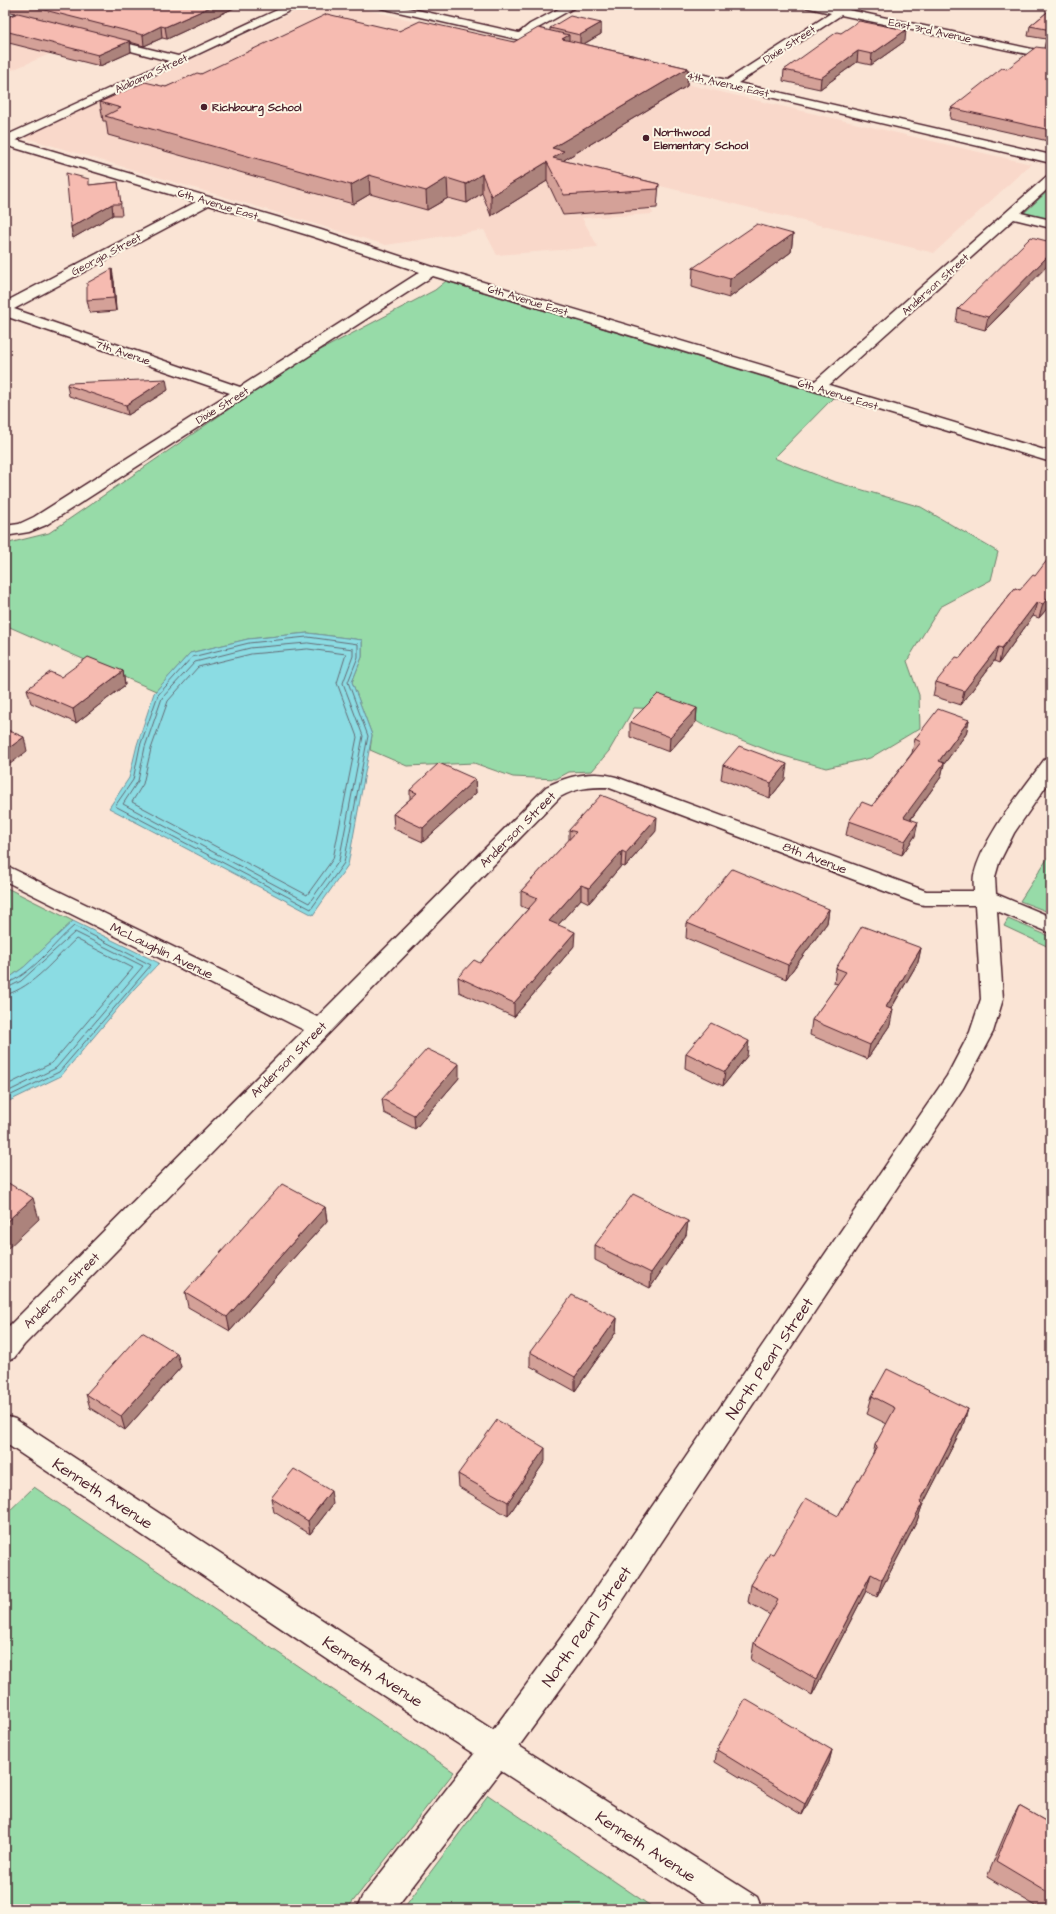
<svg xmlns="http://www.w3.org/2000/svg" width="1056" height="1914" font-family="'Architects Daughter',sans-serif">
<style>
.built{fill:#f9d8ca}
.green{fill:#97dba8;stroke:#707d6a}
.water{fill:#8bdce3;stroke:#719099}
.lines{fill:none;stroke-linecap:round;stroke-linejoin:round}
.shore{stroke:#646b75;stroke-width:1}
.minor-casing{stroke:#4a1f2b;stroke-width:3}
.minor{fill:#fcf5e5;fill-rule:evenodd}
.wall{fill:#d4a198;stroke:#4a1f2b}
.shaded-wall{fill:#ac837c;stroke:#4a1f2b}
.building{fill:#f6bbb1;stroke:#4a1f2b}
.poi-dot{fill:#4a1f2b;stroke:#fcf5e5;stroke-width:1.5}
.labels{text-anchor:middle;stroke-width:4;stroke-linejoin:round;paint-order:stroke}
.far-street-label{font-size:11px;fill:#4a1f2b;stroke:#fcf5e5}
.far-poi-label{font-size:11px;font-weight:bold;fill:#4a1f2b;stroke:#fcf5e5;text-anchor:start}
.street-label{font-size:13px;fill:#4a1f2b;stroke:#fcf5e5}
.near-street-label{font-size:16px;fill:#4a1f2b;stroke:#fcf5e5}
</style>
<rect width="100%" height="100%" fill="#fae4d5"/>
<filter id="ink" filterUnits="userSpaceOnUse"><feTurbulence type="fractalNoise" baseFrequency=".025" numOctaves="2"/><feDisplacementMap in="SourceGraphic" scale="8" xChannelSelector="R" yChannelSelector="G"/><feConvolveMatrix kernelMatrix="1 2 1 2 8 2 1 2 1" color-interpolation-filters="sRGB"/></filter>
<g filter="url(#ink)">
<!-- built -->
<g class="built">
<polygon points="310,5 346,5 1031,164 934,253 644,182 653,214 582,218 598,247 497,255 484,230 386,245 23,137"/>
<polygon points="5,20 85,39 5,73"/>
</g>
<!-- green -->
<g class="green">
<polygon points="1051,188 1051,220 1024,213"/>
<polygon points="446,281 833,398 774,458 832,481 921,507 998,552 991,580 940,607 907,661 919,695 920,728 870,758 826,768 777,754 701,724 677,709 634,708 609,751 592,771 569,772 556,779 513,777 474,763 407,766 370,750 372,735 352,682 362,657 362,640 308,633 248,639 190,653 156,691 5,625 5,544 49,533 255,391 313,354 435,290"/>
<polygon points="1051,853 1051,913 1020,901"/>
<polygon points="5,887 73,921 24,967 5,981"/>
<polygon points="1008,919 1051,937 1051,948 1004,926"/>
<polygon points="34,1487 454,1772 347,1909 5,1909 5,1515"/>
<polygon points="488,1795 655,1909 403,1909"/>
</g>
<!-- water -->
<g class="water">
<polygon points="308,633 362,640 362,657 352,682 372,735 348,865 313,915 109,808 129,778 137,745 154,693 190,653 248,639"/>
<polygon points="73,921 159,963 134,989 61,1076 5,1103 5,981 24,967"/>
</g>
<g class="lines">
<!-- shore -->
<g class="shore">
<polygon points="308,637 358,644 358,657 348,682 368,736 344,863 311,909 115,806 133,780 140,746 158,695 192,657 249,643"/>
<polygon points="308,643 353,649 353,656 343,683 363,736 339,861 309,903 123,804 138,781 145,747 162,698 195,662 250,648"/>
<polygon points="308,649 346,654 337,683 357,737 333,859 307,895 132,802 143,784 151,749 168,701 198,667 251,654"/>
<path d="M 5,984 C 33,974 52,945 74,926 L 151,965 L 59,1072 L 5,1098"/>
<polyline points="5,989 21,981 75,932 143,966 56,1068 5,1093"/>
<path d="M 5,995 C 34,987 55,958 76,939 L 133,968 L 52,1063 L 5,1086"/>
</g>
<!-- minor casing -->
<g class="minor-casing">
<g id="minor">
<polygon points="24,5 38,5 37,7 5,19 5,12"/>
<path d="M 288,5 L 302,5 L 16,140 L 321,230 L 436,268 L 815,381 L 1047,176 L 1051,175 L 1051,186 L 1021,213 L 1051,220 L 1051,228 L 1014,219 L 829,385 L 1051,452 L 1051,462 L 433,276 L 46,525 L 29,532 L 5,536 L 5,526 L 19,524 L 34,517 L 230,393 L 5,316 L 5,302 L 196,202 L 5,145 L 5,136 L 169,61 L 97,42 L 96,40 L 97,38 L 101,37 L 178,56 ZM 209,205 L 311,236 L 420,272 L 240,387 L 14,309 Z"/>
<polygon points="376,5 395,5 519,33 530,24 566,5 579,5 538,28 529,36 555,42 557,44 551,47 381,8"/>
<polygon points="804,5 824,5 838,8 846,5 850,8 849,10 1051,53 1051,59 841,15 738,83 1051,155 1051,163 659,71 653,68 659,65 727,80 831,13 805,7"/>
<path d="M 1051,758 L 1051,779 L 1014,833 L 999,863 L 995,877 L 996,894 L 1051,917 L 1051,933 L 997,911 L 1003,999 L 993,1032 L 963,1088 L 599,1636 L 519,1746 L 757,1897 L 762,1909 L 715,1909 L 501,1771 L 395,1909 L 357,1909 L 362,1897 L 474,1754 L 345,1671 L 5,1443 L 5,1416 L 15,1419 L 367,1649 L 493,1730 L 577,1616 L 947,1076 L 970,1032 L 981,999 L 975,905 L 924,905 L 916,903 L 607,787 C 589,787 576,788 560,797 L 24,1345 L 14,1358 L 5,1361 L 6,1329 L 304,1030 L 5,881 L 5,865 L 317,1017 L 546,787 C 567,776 593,770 616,777 L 926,891 L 974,891 C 974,886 973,880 974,875 C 984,835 1020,794 1044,760 Z"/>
</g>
</g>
<!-- minor -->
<use href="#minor" class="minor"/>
</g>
<!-- wall -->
<g class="wall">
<polygon points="5,5 234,5 234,8 167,39 162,38 144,46 130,42 131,52 100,66 5,42 5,18 16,13 5,11"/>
<polygon points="1051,9 1051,138 1048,141 950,119 951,108 1007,69 1044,48 1046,39 1028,36 1030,26"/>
<polygon points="601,23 601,34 584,44 688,68 687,86 564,160 564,161 659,184 657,208 563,215 547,181 491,216 482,193 467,203 448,198 427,210 370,194 353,204 108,135 106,121 103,121 100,102 166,87 201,74 399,31 514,42 550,31 550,28"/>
<polygon points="841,33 905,41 871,65 857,62 820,89 783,81 784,70"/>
<polygon points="118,182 122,215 113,215 73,238 71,227 90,185"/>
<polygon points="793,234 791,252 729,298 692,287 693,268"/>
<polygon points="114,281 116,311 90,313 87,300"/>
<polygon points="1009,306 985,330 956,322 958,309"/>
<polygon points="67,385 168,390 128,415 69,396"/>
<polygon points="1015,588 1051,604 1039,618 1033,616 999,663 994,661 961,705 933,696 936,682 960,658"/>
<polygon points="123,671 125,685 76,723 31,703 27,689 61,677"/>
<polygon points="697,708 696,722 669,752 630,737 630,722"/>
<polygon points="969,720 966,734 944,764 941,777 911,819 915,836 902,855 846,835 849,821 872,806 912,753 915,739"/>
<polygon points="723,765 785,779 770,798 721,779"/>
<polygon points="475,779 476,793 423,842 394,829 393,814 410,799 410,790"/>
<polygon points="569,830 656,831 625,867 621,866 589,903 581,899 558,925 574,946 514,1017 459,992 458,977 480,963 528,909 521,906 521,891 569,840"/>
<polygon points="829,909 827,923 786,979 686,938 687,923"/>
<polygon points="921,948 918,962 891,1009 890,1025 867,1059 810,1035 812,1020 838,984 834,983 836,968"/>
<polygon points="686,1053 747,1056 723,1086 685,1068"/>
<polygon points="459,1078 415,1129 384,1113 382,1099"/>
<polygon points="325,1207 327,1221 289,1263 230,1331 188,1307 185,1292"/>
<polygon points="688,1221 686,1235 650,1288 595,1260 595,1245"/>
<polygon points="617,1318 616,1332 575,1391 530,1366 530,1352"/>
<polygon points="177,1353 181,1367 125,1430 90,1408 86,1394"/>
<polygon points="872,1396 968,1409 962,1428 922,1506 917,1521 877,1597 866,1591 812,1695 751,1660 754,1643 770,1615 748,1602 751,1585 773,1554 838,1516 873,1455 875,1445 887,1424 867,1414"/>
<polygon points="545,1461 508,1516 459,1487 458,1474"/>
<polygon points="271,1498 333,1504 310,1534 274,1512"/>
<polygon points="717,1750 832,1750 829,1762 802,1815 715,1762"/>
<polygon points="1019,1806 1047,1822 1051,1815 1051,1909 1041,1909 987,1877 1010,1822"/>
</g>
<!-- shaded-wall -->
<g class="shaded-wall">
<polygon points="215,5 234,5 234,8 167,39 165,27"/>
<polygon points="601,23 601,34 580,46 580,35"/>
<polygon points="161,26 162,38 144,46 143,35"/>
<polygon points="906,30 905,41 871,65 872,54"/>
<polygon points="569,35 569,53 562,39"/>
<polygon points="130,41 131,52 100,66 98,55"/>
<polygon points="858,51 857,62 820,89 821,78"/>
<polygon points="688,68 687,86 564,160 564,170 554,176 552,148"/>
<polygon points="1051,129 1051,138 1048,141 1050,130"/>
<polygon points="547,162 547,181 491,216 491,196"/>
<polygon points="482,174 482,193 467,203 466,184"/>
<polygon points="369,175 370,194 353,204 351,185"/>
<polygon points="447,178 448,198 427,210 426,191"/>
<polygon points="112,204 113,215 73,238 71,227"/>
<polygon points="793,234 791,252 729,298 730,279"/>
<polygon points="1051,253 1051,262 985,330 988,317"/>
<polygon points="112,269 114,281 116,311 114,298"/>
<polygon points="166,379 168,390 128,415 126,405"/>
<polygon points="1051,594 1051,604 1039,618 1043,604"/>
<polygon points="1037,602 1033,616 999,663 1002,648"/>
<polygon points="998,647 994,661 961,705 964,691"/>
<polygon points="123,671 125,685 76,723 73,709"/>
<polygon points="697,708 696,722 669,752 670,737"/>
<polygon points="969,720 966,734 944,764 941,777 902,831 904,817 939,761"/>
<polygon points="24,737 27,751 5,768 5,751"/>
<polygon points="787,764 785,779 770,798 771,783"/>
<polygon points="475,779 476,793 423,842 423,828"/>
<polygon points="657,817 656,831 625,867 626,853"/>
<polygon points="918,822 915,836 902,855 905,841"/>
<polygon points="622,851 621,866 589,903 589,888"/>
<polygon points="581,885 581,899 549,935 549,921"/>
<polygon points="829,909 827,923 786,979 788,965"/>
<polygon points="575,932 574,946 514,1017 514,1003"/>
<polygon points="921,948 918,962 883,1022 886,1007"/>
<polygon points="893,1010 890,1025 867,1059 870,1045"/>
<polygon points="749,1041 747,1056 723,1086 725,1072"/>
<polygon points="459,1064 459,1078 415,1129 414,1115"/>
<polygon points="33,1198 39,1219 5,1251 5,1223"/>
<polygon points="325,1207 327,1221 289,1263 230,1331 227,1317 287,1249"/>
<polygon points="688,1221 686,1235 650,1288 651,1273"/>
<polygon points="617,1318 616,1332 575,1391 575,1377"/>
<polygon points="177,1353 181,1367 125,1430 121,1416"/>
<polygon points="968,1409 962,1428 922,1506 917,1521 877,1597 882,1580 920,1502"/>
<polygon points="545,1448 545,1461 508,1516 508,1502"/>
<polygon points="331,1491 333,1504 310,1534 308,1521"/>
<polygon points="871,1574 866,1591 812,1695 816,1679"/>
<polygon points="832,1750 829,1762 802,1815 805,1804"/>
</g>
<!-- building -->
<g class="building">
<polygon points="25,5 215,5 165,27 161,26 143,35"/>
<polygon points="1051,9 1051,30 1030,26"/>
<polygon points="18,13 130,41 98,55 5,31 5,18"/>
<polygon points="327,14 399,31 420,21 514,42 538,28 569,35 562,39 688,68 552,148 564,151 553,158 659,184 658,189 564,195 547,162 491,196 482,174 466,184 447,178 426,191 369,175 351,185 105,116 121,108 100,102 145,82 166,87 197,73 201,74"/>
<polygon points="570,16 601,23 580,35 550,28"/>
<polygon points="859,21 906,30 872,54 858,51 821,78 784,70 837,32 841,33"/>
<polygon points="1051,36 1051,41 1046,40"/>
<polygon points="1036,47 1051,49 1051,129 1050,130 951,108 1002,68 1007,69"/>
<polygon points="66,173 89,179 89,185 118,182 121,204 112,204 71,227"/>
<polygon points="757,224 793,234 730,279 693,268"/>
<polygon points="1031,237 1051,242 1051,253 988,317 958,309"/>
<polygon points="112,269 114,298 87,300 87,283"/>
<polygon points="166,379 126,405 67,385 68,383"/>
<polygon points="1051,555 1051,594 1043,604 1037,602 1002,648 998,647 964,691 936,682 956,657 960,658 1015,588 1020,590 1033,575 1035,576"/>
<polygon points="88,657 123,671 73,709 27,689 50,672 61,677"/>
<polygon points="658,694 697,708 670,737 630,722"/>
<polygon points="938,709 969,720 939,761 944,763 904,817 918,822 905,841 849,821 862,802 872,806 921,742 915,739"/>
<polygon points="5,729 24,737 5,751"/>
<polygon points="739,746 787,764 771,783 723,765"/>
<polygon points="439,763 475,779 423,828 393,814 417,793 410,790"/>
<polygon points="601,795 657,817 626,853 622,851 589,888 581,885 549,921 575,932 514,1003 458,977 474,960 480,963 538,898 521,891 576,832 569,830"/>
<polygon points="732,869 829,909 788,965 687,923"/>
<polygon points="862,926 921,948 886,1007 893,1010 870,1045 812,1020 846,972 836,968"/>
<polygon points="711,1023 749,1041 725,1072 686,1053"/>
<polygon points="427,1049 459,1064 414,1115 382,1099"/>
<polygon points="5,1181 33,1198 5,1223"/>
<polygon points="282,1184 325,1207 287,1249 227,1317 185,1292"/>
<polygon points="633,1194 688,1221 651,1273 595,1245"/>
<polygon points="572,1295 617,1318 575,1377 530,1352"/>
<polygon points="142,1332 177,1353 121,1416 86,1394"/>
<polygon points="887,1369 968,1409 920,1502 922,1504 882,1580 871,1574 816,1679 754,1643 778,1600 751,1585 770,1553 773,1554 806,1498 838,1516 877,1447 875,1445 895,1408 872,1396"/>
<polygon points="497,1420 545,1448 508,1502 458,1474"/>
<polygon points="294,1469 331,1491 308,1521 271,1498"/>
<polygon points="745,1699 832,1750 805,1804 717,1750"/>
<polygon points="1019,1806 1049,1823 1051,1819 1051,1894 996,1861"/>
</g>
</g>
<!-- markers -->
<g class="poi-dot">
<circle cx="204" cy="107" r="4"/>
<circle cx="646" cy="138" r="4"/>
</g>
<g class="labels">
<!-- far-street labels -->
<g class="far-street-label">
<text transform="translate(930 30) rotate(12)" y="4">East 3rd Avenue</text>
<text transform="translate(789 44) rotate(-33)" y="4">Dixie Street</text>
<text transform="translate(151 73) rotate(-25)" y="4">Alabama Street</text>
<text transform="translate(728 84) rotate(13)" y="4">4th Avenue East</text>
<text transform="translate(218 204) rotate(17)" y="4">6th Avenue East</text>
<text transform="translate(106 254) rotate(-28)" y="4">Georgia Street</text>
<text transform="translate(935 284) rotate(-42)" y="4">Anderson Street</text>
<text transform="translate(528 300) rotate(17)" y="4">6th Avenue East</text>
<text transform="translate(123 352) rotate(19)" y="4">7th Avenue</text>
<text transform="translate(838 394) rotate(17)" y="4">6th Avenue East</text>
<text transform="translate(222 405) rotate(-32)" y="4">Dixie Street</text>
</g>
<!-- far-poi labels -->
<g class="far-poi-label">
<text x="212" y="111">Richbourg School</text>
<text x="654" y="136">Northwood<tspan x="654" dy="13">Elementary School</tspan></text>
</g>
<!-- street labels -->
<g class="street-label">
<text transform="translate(517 829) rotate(-45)" y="5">Anderson Street</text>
<text transform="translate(815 857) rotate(21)" y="5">8th Avenue</text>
<text transform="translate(162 950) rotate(26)" y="5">McLaughlin Avenue</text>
<text transform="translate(288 1059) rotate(-45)" y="5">Anderson Street</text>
<text transform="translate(61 1290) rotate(-45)" y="5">Anderson Street</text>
</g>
<!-- near-street labels -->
<g class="near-street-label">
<text transform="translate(769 1358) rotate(-56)" y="6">North Pearl Street</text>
<text transform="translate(103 1493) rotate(33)" y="6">Kenneth Avenue</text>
<text transform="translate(586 1626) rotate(-55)" y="6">North Pearl Street</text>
<text transform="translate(373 1671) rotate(33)" y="6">Kenneth Avenue</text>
<text transform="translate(646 1846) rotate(33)" y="6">Kenneth Avenue</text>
</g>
</g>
<!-- margin -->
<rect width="1056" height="1914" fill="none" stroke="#fcf5e5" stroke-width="20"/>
<rect x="10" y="10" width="1036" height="1894" fill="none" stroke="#4a1f2b" stroke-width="1.5" filter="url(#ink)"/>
</svg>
